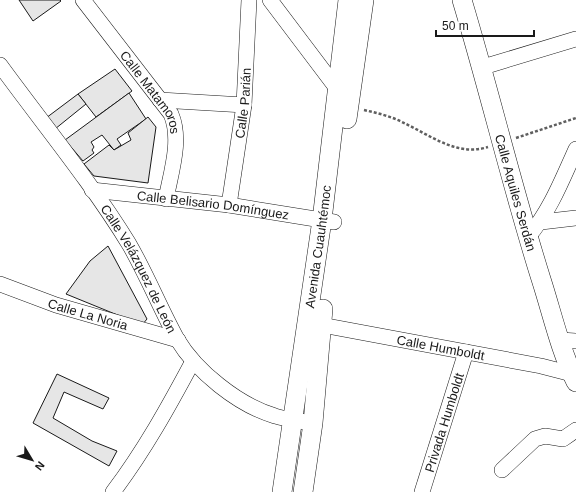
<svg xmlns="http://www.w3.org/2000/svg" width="576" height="492" font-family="Arial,sans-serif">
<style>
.building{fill:#e6e6e6;stroke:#1a1a1a}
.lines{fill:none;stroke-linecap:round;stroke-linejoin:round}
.minor-casing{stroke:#1a1a1a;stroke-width:16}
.major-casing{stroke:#1a1a1a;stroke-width:20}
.path{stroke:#5f5f5f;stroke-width:2.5;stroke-dasharray:3 2;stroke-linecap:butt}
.minor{stroke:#fff;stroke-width:15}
.major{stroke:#fff;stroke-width:19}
.labels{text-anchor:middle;stroke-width:3;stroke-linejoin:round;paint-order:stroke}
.street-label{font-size:13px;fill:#1a1a1a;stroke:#fff}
</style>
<rect width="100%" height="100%" fill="#fff"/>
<!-- building -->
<g class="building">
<polygon points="19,0 60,0 61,1 33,21"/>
<polygon points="115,69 132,91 96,117 78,94"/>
<polygon points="129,93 146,119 117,139 121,145 114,150 102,135 91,142 94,147 92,150 94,153 83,161 65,140"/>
<polygon points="78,94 86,104 55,129 46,118"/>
<polygon points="148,117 156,127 148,183 94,176 84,164 109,145 114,150 131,140 128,133"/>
<polygon points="108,246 147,319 142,325 66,294 90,261"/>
<polygon points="57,374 109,398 103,409 64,392 53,418 92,441 117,451 109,466 33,423"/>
</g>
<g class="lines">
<!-- minor casing -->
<g class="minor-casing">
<g id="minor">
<path id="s1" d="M 83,0 L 171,114 C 182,140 171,172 166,199"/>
<polyline points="270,0 338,90 344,91"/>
<path id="s2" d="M 0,65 C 43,124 91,182 129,244 C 147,275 160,308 177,339 C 196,371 238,405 275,416 C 287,420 301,421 313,423"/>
<polyline points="483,67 576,39"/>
<polyline points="160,100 244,105"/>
<path id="s3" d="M 92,190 L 229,205 L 334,222"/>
<path id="s4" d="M 229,205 L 244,105 L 249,0"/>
<polyline points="541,222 576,218"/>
<path d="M 528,237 C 550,211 562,180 576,149"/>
<path id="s5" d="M 0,284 L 56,305 L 178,340"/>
<path id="s6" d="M 311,323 L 541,366 L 572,374"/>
<polyline points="560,340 576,341"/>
<polyline points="502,470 535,439 545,436 563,439 576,430"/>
<path d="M 113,492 C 144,451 169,406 193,361"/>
<path id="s7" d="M 422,492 L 466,352"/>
</g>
</g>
<!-- major casing -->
<g class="major-casing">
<g id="major">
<path id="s8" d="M 462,0 C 490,93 512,187 541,279 C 552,313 560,350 576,382"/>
<polyline points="347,119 364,0"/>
<path id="s9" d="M 282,492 L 322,220 L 348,0"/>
<polyline points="303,492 313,423 323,309"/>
</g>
</g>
<!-- path -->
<g class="path">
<path d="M 364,110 C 377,113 390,116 402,122 C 430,135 457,157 488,147"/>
<polyline points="516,138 576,118"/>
</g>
<!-- minor -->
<use href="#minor" class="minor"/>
<!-- major -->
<use href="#major" class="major"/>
</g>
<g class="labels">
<!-- street labels -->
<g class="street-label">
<text dy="5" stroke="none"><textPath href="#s1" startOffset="115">Calle Matamoros</textPath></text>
<text dy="5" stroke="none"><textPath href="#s4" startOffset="103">Calle Parián</textPath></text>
<text dy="5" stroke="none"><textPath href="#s8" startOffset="200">Calle Aquiles Serdán</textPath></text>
<text dy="5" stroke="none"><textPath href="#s3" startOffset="122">Calle Belisario Domínguez</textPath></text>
<text dy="5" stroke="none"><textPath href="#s9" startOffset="248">Avenida Cuauhtémoc</textPath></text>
<text dy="5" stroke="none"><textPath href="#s2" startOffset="247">Calle Velázquez de León</textPath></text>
<text dy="5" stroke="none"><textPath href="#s5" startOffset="93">Calle La Noria</textPath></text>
<text dy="5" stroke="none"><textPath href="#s6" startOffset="132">Calle Humboldt</textPath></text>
<text dy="5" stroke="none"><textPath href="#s7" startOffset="73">Privada Humboldt</textPath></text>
</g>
</g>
<!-- north arrow -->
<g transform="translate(32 460) rotate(128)" stroke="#ffffff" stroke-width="3" paint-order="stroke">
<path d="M0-3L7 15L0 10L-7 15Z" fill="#1a1a1a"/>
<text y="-6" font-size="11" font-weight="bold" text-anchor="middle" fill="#1a1a1a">N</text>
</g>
<!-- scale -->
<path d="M436 30v6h98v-6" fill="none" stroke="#1a1a1a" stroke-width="2"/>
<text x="442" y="30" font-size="12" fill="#1a1a1a" stroke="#ffffff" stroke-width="3" paint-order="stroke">50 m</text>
</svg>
